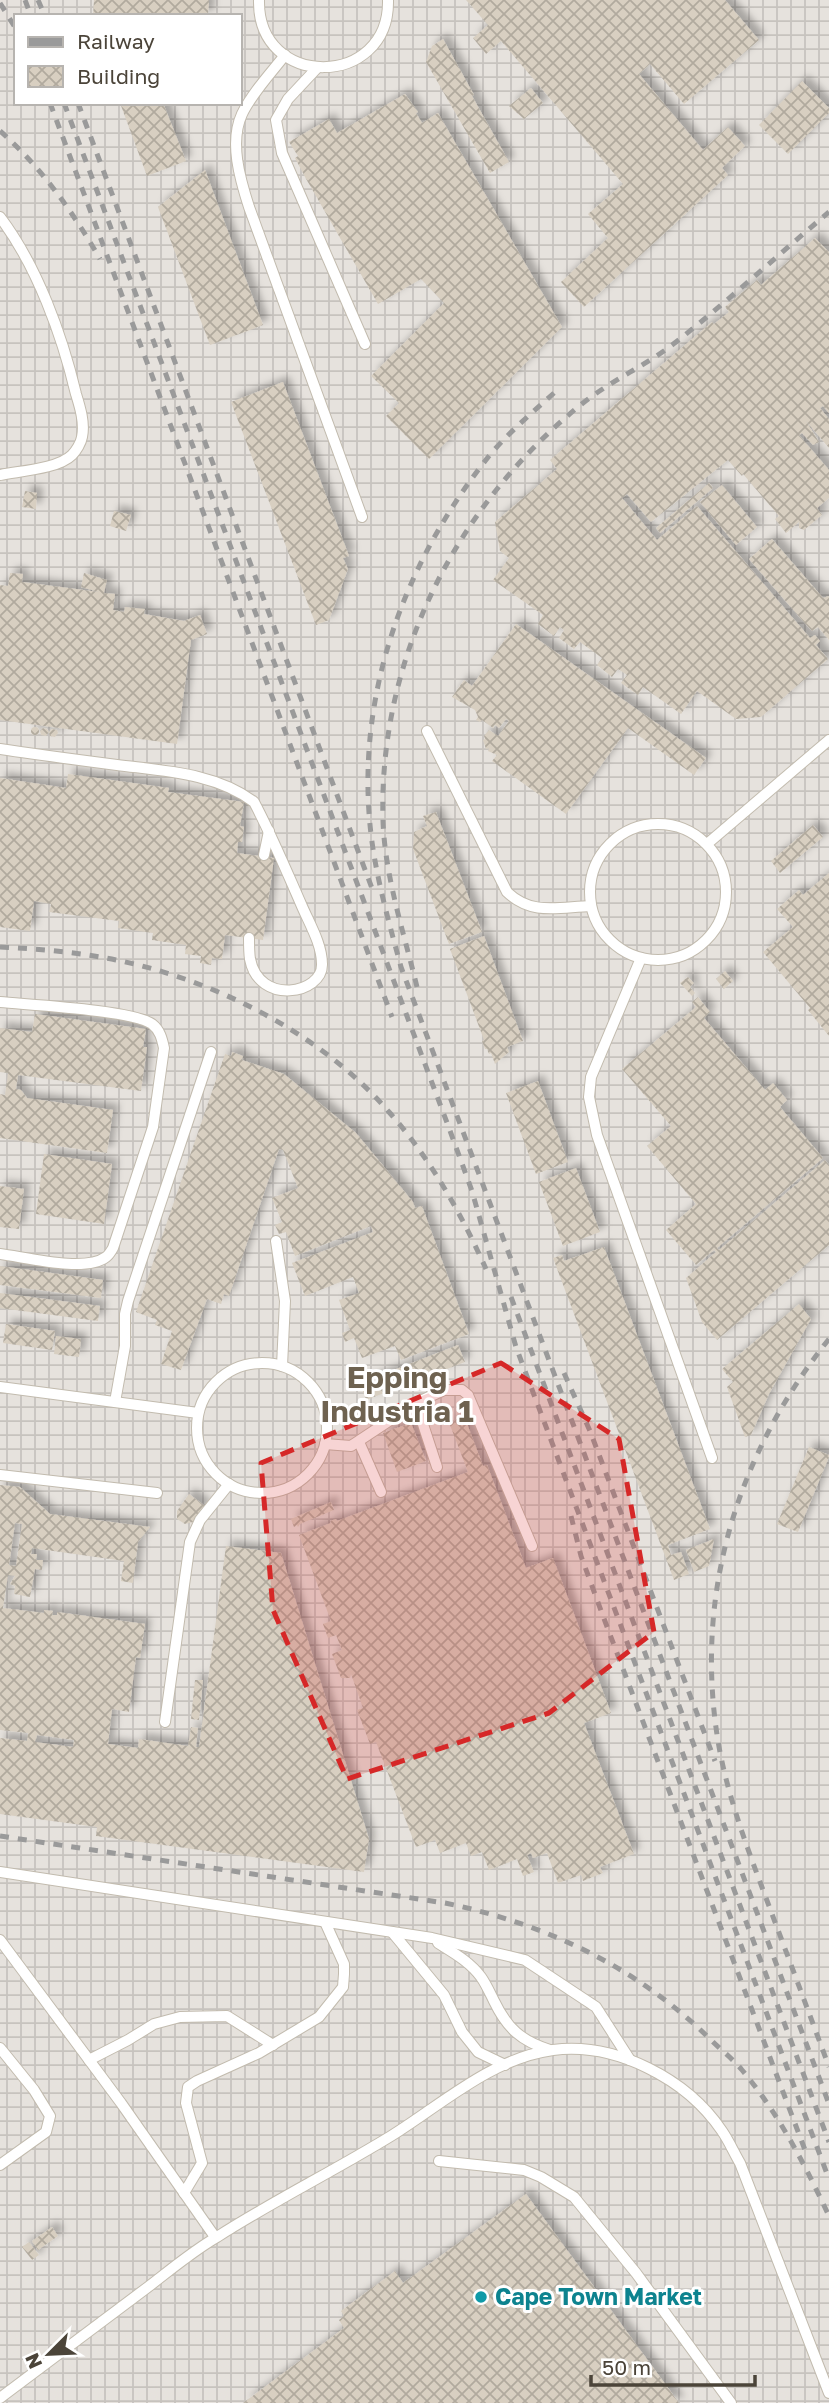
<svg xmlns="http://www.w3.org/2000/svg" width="829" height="2403" font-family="'Golos Text',sans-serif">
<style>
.industrial{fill:url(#industrial-grid);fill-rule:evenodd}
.building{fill:url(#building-cross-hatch);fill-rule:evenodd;filter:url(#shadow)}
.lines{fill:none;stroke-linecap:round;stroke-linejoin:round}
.service-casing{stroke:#c2bbae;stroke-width:12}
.service{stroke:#fff;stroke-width:10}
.rail{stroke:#9a9a9a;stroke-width:5;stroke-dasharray:9 9;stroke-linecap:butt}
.marked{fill:#d62828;fill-opacity:0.2;stroke:#d62828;stroke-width:5;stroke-dasharray:14 9;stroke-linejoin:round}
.culture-dot{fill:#0f9aa8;stroke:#fff;stroke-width:2.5}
.labels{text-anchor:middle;stroke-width:6;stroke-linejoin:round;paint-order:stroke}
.culture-label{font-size:23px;font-weight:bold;fill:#0d838f;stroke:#fff;text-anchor:start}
.district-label{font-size:30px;font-weight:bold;fill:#6e6250;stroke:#fff}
</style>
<defs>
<pattern id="industrial-grid" width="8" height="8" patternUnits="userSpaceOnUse" patternTransform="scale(1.75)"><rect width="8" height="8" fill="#e6e2dd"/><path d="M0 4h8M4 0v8" fill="none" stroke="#c7c3be"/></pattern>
<pattern id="building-cross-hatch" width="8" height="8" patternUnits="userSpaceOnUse" patternTransform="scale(1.75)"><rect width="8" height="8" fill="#d8cfc1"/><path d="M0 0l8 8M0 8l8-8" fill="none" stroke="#b1aa9e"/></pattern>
<filter id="shadow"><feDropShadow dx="6" dy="-6" stdDeviation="3.5" flood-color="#0004"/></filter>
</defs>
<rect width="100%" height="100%" fill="#f6f3ec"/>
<!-- industrial -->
<path class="industrial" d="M 0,0 L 829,0 L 829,2403 L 0,2403 ZM 16,16 L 240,16 L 240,103 L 16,103 Z"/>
<!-- building -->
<g class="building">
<polygon points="94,0 209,0 208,16 93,16"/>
<polygon points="466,0 725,0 759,40 684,104 650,64 639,74 703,150 728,127 745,146 722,168 728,175 584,307 561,282 608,238 588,214 623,184 501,41 486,54 473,38 488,25"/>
<polygon points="443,39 474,95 472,96 509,162 490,173 426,62 432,46"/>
<polygon points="802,81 829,108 829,113 788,154 759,125"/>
<polygon points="531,88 543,103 524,119 509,106"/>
<polygon points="405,94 418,112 416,113 422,123 438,113 562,327 429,459 386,416 399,403 371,376 444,303 421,279 378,304 305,177 295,158 298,156 289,142 329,119 337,133"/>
<polygon points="120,103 163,103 186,161 147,176"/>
<polygon points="205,170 263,325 210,345 158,207"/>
<polygon points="815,238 829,252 829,413 823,406 820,408 829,419 829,448 806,421 819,442 813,445 802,433 799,435 829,470 829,498 817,508 822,515 804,530 799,528 799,522 786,533 775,519 779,516 743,474 742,476 728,460 651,522 627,494 622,498 657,540 697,506 810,638 815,635 820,641 816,645 828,659 761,717 736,719 697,691 681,714 643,687 638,695 621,683 627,675 618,669 612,677 597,665 602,658 580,642 574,649 559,638 564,630 560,627 554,636 538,624 543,615 493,580 509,558 500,551 495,522 557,469 550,460 712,322 714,324 729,312 725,307 757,280 761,285"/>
<polygon points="283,382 349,556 343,558 348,569 329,620 316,625 231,402"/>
<polygon points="709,483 713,488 660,533 656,528"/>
<polygon points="722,485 757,527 736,545 700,502"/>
<polygon points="25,491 37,493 36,509 22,507"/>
<polygon points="114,511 131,515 126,531 110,526"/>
<polygon points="772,539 823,598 829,596 829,640 818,627 812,631 802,620 749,559"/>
<polygon points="10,573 23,574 22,582 99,592 81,587 84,573 107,580 104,593 115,594 113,610 124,612 125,607 145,609 144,614 184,621 200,615 207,634 191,640 177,744 0,720 0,585 8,586"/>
<polygon points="516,624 706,758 694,775 628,728 566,814 492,761 497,755 488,751 489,748 486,749 483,740 485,739 484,736 489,730 498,736 509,721 506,719 499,728 495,725 493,728 482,720 480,722 476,720 478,717 475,710 452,697 464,680 472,686"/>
<circle cx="35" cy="731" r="4"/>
<polygon points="43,728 47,729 49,732 46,736 41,735 40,731"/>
<polygon points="52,729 57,730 58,733 55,737 50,736 49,732"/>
<polygon points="68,774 169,788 168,792 244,802 240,826 244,827 242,842 238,842 237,853 274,858 263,940 225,935 222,959 212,958 211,965 200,963 201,956 185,954 186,945 152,940 153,933 118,928 119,921 49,912 51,904 34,901 30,931 0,927 0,778 66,788"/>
<polygon points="436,812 482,932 449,944 413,849 414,832 427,826 423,816"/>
<polygon points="813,825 823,837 780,873 771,861"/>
<polygon points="829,873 829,1036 808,1010 810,1008 763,952 793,927 777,909 799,890 803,895"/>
<polygon points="484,936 523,1041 507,1047 509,1052 495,1064 491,1053 489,1054 487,1049 485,1049 482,1041 484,1040 450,949"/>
<polygon points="725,971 733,981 724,989 716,979"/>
<polygon points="688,977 694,983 690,987 695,993 692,996 680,983"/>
<polygon points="698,997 710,1012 704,1018 765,1090 773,1083 787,1100 780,1107 823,1158 717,1248 719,1250 825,1160 829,1165 829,1245 717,1340 702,1322 686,1278 716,1252 714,1250 696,1265 666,1230 696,1204 647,1146 671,1126 622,1069 696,1007 692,1002"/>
<polygon points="35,1014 146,1029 143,1047 147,1047 141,1091 18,1075 16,1089 21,1090 27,1098 113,1110 107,1153 0,1138 0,1094 5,1095 8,1073 0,1072 0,1028 32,1032"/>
<polygon points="232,1052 243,1056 242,1060 284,1074 356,1133 413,1202 415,1208 422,1206 469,1334 401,1360 395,1346 362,1358 354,1338 345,1342 342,1333 350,1330 339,1300 359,1293 353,1277 305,1296 292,1263 373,1232 371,1226 295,1256 286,1232 279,1234 275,1225 282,1222 272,1198 298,1188 283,1150 279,1149 229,1296 224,1294 221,1304 207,1299 181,1370 161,1364 172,1331 155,1325 157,1320 136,1312 225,1054 231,1056"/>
<polygon points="538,1081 568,1162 536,1174 506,1093"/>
<polygon points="44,1154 112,1164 104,1224 36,1214"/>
<polygon points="576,1168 600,1232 563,1246 539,1182"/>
<polygon points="0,1186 24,1189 19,1229 0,1227"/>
<polygon points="604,1247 710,1529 668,1545 671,1555 681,1552 689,1574 674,1580 553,1258 562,1255 564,1261"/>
<polygon points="0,1266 103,1280 101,1298 0,1285"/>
<polygon points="0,1293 100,1306 98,1321 0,1308"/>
<polygon points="799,1304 811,1319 769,1394 751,1435 745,1437 727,1387 733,1382 722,1369"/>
<polygon points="6,1324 55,1331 52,1350 3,1343"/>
<polygon points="56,1336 81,1339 79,1357 54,1354"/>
<polygon points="458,1345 465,1362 366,1400 360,1383"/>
<polygon points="463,1413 483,1466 487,1465 526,1568 553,1558 611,1713 584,1723 634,1854 600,1867 603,1873 583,1881 581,1875 558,1883 547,1853 533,1858 531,1853 527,1855 534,1872 523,1876 517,1859 489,1870 482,1852 471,1856 466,1843 440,1853 435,1840 416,1847 376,1742 370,1744 357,1710 363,1708 351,1674 350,1678 341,1678 332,1654 342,1650 336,1635 328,1638 323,1624 331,1621 299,1535 331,1523 330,1521 336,1519 337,1521 468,1472 450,1425"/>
<polygon points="411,1423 426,1461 397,1472 383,1433"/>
<polygon points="809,1447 829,1455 829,1457 798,1532 777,1524"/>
<path d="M 0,1485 L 20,1487 L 50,1514 L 150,1527 L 138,1542 L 133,1583 L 121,1581 L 124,1561 L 32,1548 L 31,1554 L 37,1554 L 36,1560 L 43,1560 L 42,1570 L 35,1569 L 30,1597 L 14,1594 L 15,1586 L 10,1584 L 15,1576 L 8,1575 L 3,1608 L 44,1613 L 44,1610 L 53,1611 L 52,1615 L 57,1615 L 57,1612 L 145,1624 L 140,1658 L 136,1657 L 129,1712 L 112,1709 L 108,1744 L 138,1748 L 139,1739 L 188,1746 L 191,1727 L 198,1728 L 196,1747 L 199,1747 L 226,1546 L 281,1553 L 369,1839 L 364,1872 L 96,1836 L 97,1827 L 0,1814 L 0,1738 L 27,1741 L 28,1733 L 0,1730 ZM 15,1523 L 22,1524 L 16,1566 L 9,1565 ZM 37,1735 L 74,1740 L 73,1747 L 35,1742 Z"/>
<polygon points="189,1494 205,1506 193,1522 185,1524 177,1519 177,1511"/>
<polygon points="331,1502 334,1510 300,1524 298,1527 297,1525 294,1527 291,1519"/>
<polygon points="714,1539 709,1566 694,1572 686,1550"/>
<polygon points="195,1680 203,1680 199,1720 191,1719"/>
<polygon points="526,2194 679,2403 243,2403 344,2328 339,2320 344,2316 341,2311 395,2271 403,2283"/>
<polygon points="52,2227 58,2236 38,2250 32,2241"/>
<polygon points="29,2242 39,2255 32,2260 22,2247"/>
</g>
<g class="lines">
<!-- service casing -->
<g class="service-casing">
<g id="service">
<path d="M 259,0 C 257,90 390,89 388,0"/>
<path d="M 285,55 C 271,73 252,93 242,114 C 229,142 240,179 249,207 L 362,517"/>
<polyline points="317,68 288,99 276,120 282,153 365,344"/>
<path d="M 0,217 C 37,266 62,335 76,394 C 80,407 85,423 82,437 C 81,443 76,451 72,455 C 58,469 19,471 0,475"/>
<path d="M 427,731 L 507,892 C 532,916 559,907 591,906"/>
<path d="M 0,749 C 39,755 78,760 117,765 C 164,771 216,773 254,802 C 272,836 286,870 301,904 C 309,923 322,944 322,964 C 323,994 259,1006 250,959 C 249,953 249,945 249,938"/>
<circle cx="658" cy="892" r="68"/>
<polyline points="707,844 829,740"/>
<polyline points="264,855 269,831"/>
<polyline points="641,958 591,1077 589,1097 597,1135 712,1458"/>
<path d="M 0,1002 C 30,1005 132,1010 152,1024 C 160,1030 162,1039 164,1048 L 153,1127 L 113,1248 C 111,1251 109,1255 106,1257 C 85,1273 25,1257 0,1254"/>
<polyline points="276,1241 285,1301 282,1366"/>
<circle cx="262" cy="1428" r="65"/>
<polyline points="0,1387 198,1413"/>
<polyline points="115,1402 125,1346 125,1314 128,1301 211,1052"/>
<polyline points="416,1403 437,1467"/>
<polyline points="359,1442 381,1492"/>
<polyline points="325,1444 351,1446 416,1403 444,1390 462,1390 468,1395 532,1546"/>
<polyline points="0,1475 157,1493"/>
<polyline points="165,1722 190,1542 200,1520 229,1484"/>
<polyline points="0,1872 432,1938 525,1960 596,2007 630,2060"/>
<polyline points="392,1932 444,1995 462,2032 478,2052 505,2065"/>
<polyline points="0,1940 121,2103 215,2237"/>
<path d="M 438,1943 C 454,1953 470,1962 481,1977 C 486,1984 490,1993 494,2001 C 507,2028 521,2041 550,2050"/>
<polyline points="0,2048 34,2090 50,2116 46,2132 0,2165"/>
<polyline points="89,2060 128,2040 154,2024 180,2017 227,2016 273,2045"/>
<polyline points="439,2161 524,2170 541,2177 574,2197 636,2273 731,2403"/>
<polyline points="184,2193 202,2163 186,2103 188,2087 197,2081 259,2053 319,2017 343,1987 344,1974 344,1964 325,1922"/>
<path d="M 0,2398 C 48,2362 96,2326 144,2290 C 168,2272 191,2252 217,2237 C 273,2201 334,2171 391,2136 C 441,2105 492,2058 553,2050 C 616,2042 687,2079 722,2131 C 729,2141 734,2153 740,2163 L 829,2393"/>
</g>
</g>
<!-- service -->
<use href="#service" class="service"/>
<!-- rail -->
<g class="rail">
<polyline points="25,0 31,16"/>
<polyline points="38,0 45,16"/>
<polyline points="0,3 16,29"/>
<polyline points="50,103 392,1017"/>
<polyline points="64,103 449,1128 472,1191 516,1347 829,2179"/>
<polyline points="78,103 373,891"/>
<path d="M 0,131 C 41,167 73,212 100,259"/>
<path d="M 554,393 C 532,413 508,433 489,456 C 402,565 353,702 372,842 C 378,885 390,926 401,967 L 829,2104"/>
<path d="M 0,947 C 39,949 78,952 116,960 C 215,980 322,1034 389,1112 C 430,1158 461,1213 486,1269"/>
<path d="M 417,987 C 404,933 385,877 383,821 C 378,658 457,504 583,403 C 612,380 647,365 676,342 C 728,301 778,255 829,212"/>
<polyline points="511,1297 829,2142"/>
<path d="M 829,1339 C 737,1454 694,1594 718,1741 C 727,1795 747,1847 766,1898 C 787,1954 808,2010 829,2067"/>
<polyline points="564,1373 590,1431 715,1761"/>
<polyline points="571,1516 581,1556 603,1616 805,2150"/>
<path d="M 0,1836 L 445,1903 C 546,1924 637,1967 711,2040 C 721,2050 733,2059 742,2070 C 779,2114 805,2165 829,2216"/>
</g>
</g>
<!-- marked area -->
<path class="marked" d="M 501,1363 L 619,1439 L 654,1632 L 549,1713 L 347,1779 L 273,1610 L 261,1463 Z"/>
<!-- markers -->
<circle class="culture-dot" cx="481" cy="2297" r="7"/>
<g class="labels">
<!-- culture labels -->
<g class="culture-label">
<text x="495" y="2305">Cape Town Market</text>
</g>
<!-- district labels -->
<g class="district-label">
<text x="397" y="1388">Epping<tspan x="397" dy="34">Industria 1</tspan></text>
</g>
</g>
<!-- legend -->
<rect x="14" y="14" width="228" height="91" fill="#ffffff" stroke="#b7b4b0" stroke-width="2"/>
<rect x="28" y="37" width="35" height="10" fill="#9a9a9a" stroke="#b7b4b0" stroke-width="2"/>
<text x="77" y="49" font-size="21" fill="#4b4439">Railway</text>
<rect x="28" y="66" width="35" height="21" fill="url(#building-cross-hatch)" stroke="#b7b4b0" stroke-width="2"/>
<text x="77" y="84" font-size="21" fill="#4b4439">Building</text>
<!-- north arrow -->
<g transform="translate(49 2354) rotate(246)" stroke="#ffffff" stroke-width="5" paint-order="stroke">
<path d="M0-5L12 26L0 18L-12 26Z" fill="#4b4439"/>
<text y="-10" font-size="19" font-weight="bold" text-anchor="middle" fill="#4b4439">N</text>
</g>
<!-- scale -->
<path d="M591 2375v10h164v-10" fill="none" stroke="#4b4439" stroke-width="3.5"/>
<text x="602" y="2375" font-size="21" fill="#4b4439" stroke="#ffffff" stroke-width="5" paint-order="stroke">50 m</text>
</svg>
